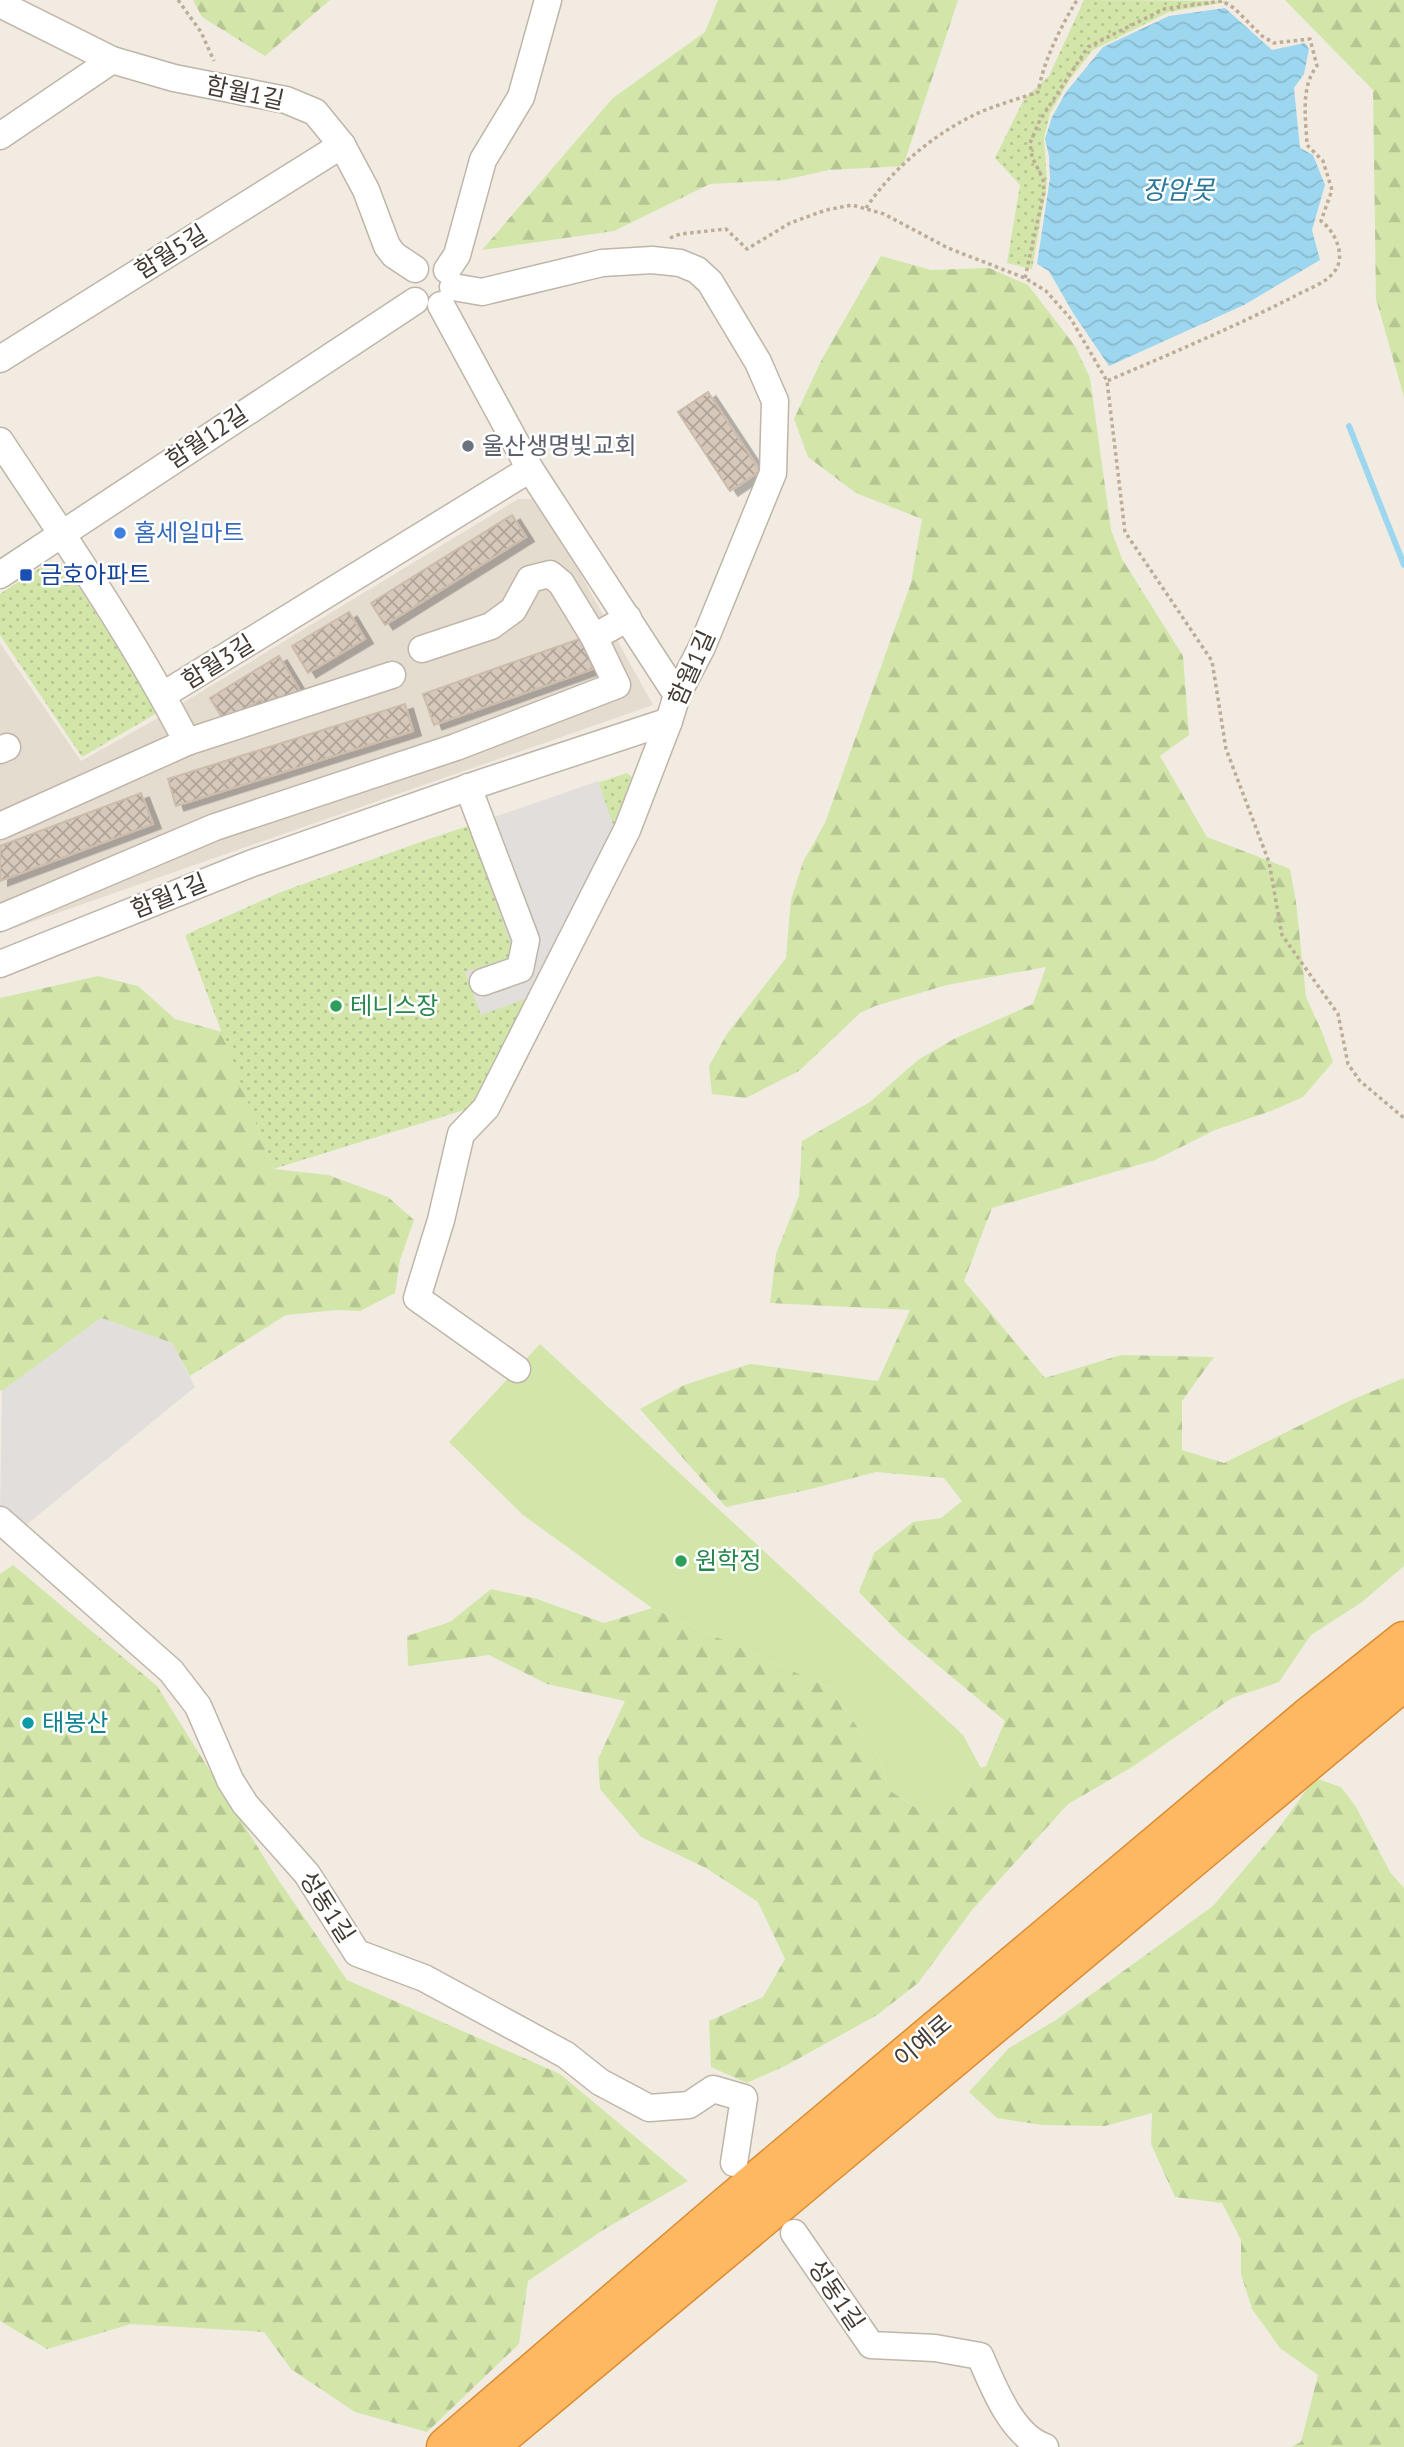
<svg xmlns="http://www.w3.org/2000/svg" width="1404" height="2447" font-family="'PT Sans','Noto Sans KR',sans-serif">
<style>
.residential{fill:#e5dcd0}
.green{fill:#d2e6aa}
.forest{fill:url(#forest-firs)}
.park{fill:url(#park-dots)}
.parking{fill:#e2dedb}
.water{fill:url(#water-waves)}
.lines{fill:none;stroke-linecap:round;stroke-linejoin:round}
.stream{stroke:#9dd7ef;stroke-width:6}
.building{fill:url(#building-cross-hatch);stroke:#cdbcab;stroke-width:2;filter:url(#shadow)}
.minor-casing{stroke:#bfb5a8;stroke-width:29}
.highway-casing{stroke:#dd8b31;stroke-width:41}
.path{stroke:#beac97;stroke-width:3.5;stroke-dasharray:3.5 3.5;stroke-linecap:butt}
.minor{stroke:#fff;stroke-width:26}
.highway{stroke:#feb861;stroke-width:38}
.worship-dot{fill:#6b7280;stroke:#fff;stroke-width:2.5}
.shop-dot{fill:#3f7fe0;stroke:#fff;stroke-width:2.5}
.transit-dot{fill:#1a4fb4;stroke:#fff;stroke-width:2.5}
.leisure-dot{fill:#2e9e5b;stroke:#fff;stroke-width:2.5}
.culture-dot{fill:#0f9aa8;stroke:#fff;stroke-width:2.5}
.labels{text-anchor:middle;stroke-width:5;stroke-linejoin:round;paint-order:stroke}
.street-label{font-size:24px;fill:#433b33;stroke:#fff}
.worship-label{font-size:24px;fill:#5b616d;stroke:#fff;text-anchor:start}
.shop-label{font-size:24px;fill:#366cbe;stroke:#fff;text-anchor:start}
.transit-label{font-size:24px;fill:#164399;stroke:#fff;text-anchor:start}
.leisure-label{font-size:24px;fill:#27864d;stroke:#fff;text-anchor:start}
.culture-label{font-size:24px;fill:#0d838f;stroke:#fff;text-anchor:start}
.water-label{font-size:26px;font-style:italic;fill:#2a799d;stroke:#fff}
</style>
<defs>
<pattern id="forest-firs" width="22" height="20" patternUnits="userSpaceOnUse" patternTransform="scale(1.75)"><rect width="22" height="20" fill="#d2e6aa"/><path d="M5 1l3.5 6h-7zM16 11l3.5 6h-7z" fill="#b6c693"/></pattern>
<pattern id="park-dots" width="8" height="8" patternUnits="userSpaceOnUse" patternTransform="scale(1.75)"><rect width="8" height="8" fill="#d2e6aa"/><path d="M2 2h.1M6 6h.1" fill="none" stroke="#b6c693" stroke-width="1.8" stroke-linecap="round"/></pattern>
<pattern id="water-waves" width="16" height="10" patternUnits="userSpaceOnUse" patternTransform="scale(1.75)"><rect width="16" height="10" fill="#9dd7ef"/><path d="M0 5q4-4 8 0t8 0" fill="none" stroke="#88b9cd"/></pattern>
<pattern id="building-cross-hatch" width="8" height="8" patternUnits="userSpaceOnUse" patternTransform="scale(1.75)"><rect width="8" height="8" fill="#d6c8bb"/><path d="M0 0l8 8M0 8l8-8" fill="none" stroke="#afa499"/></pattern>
<filter id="shadow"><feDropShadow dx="8" dy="4.5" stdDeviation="0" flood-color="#0004"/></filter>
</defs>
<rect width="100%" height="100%" fill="#f1ebe2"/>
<!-- residential -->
<polygon class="residential" points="518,499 539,499 653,705 0,933 0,643 81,761 158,718"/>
<!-- green -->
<polygon class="green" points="540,1344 963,1735 981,1768 940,1824 889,1790 879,1758 830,1688 652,1608 523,1515 449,1442"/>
<!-- forest -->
<g class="forest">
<polygon points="193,0 330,0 265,56 202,17"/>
<polygon points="718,0 958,0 903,166 829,170 784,180 710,184 614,231 482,250 613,98 705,32"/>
<polygon points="1285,0 1404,0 1404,397 1376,299 1373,90"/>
<polygon points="881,256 931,270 989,268 1028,285 1075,346 1090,378 1111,530 1122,559 1183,656 1189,735 1160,756 1207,837 1290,869 1296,902 1306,997 1322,1032 1333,1062 1303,1097 1271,1111 1215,1130 1155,1160 992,1208 964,1281 1045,1378 1121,1355 1214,1357 1182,1401 1182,1450 1224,1463 1349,1401 1404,1378 1404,1566 1362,1602 1311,1635 1279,1682 1232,1698 1132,1767 1068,1804 972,1910 918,1983 877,2015 787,2065 747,2083 711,2067 709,2021 763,1997 785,1959 758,1902 706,1868 641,1837 600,1789 598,1759 625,1701 547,1684 489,1655 408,1666 407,1636 450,1622 491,1589 537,1599 604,1623 652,1608 830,1688 879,1758 889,1790 940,1824 981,1768 986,1766 1005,1721 900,1634 859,1592 874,1553 913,1522 941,1518 962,1501 944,1478 876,1472 811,1489 726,1507 640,1409 684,1385 750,1364 878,1381 910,1310 770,1303 776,1254 799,1196 802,1141 870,1102 918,1060 954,1039 1033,1004 1046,967 947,985 875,1006 860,1013 799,1071 746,1098 712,1094 709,1066 727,1034 786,958 791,900 803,862 825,823 911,583 922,519 856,493 808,457 794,419 822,359"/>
<polygon points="98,976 138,986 175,1019 222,1032 273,1169 328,1175 388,1197 414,1220 400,1260 395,1293 360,1311 337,1310 286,1315 190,1376 172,1343 101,1318 2,1391 0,1390 0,998"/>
<polygon points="13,1565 157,1686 275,1875 347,1980 560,2074 688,2181 603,2230 528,2281 519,2344 427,2432 355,2412 291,2369 264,2332 131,2324 47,2349 0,2321 0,1574"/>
<polygon points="1315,1778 1341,1787 1356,1807 1390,1872 1404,1888 1404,2447 1291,2447 1301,2442 1318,2375 1280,2348 1252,2309 1241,2274 1241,2240 1222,2203 1175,2197 1151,2144 1152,2113 1105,2126 1043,2125 997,2118 969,2092 1009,2048 1056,2020 1213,1906 1279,1828"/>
</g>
<!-- park -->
<g class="park">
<polygon points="1084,0 1232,1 1169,12 1093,50 1070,79 1050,113 1044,138 1047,184 1032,269 1007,263 1020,185 995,158 1024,99 1049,76"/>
<polygon points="50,561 65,565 159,712 82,757 0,635 0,594"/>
<polygon points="627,773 638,782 477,1106 273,1169 185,935 281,892 426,840"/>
</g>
<!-- parking -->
<g class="parking">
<polygon points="598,781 615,830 534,996 481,1015 465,972 515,956 469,826"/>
<polygon points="101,1318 172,1343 195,1387 15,1534 0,1520 2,1391"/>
</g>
<!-- water -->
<polygon class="water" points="1225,8 1272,50 1305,43 1309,49 1304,74 1294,88 1300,148 1313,155 1325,185 1312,230 1320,260 1244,305 1109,366 1073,313 1049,271 1037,264 1050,178 1049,156 1045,139 1052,117 1066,92 1103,47 1169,16"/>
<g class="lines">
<!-- stream -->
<polyline class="stream" points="1349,426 1404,565"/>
</g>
<!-- building -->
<g class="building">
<polygon points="708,392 760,471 730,491 678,412"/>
<polygon points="512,515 526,537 385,625 371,603"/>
<polygon points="349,612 365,639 308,673 292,646"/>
<polygon points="582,638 593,669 434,725 423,694"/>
<polygon points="279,656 300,691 268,711 261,699 225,722 210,698"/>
<polygon points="405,704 413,731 176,806 168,779"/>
<polygon points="141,793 153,824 0,881 0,846"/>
</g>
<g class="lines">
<!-- minor casing -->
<g class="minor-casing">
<g id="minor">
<polyline points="0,4 112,60 174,78 286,100 315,112 342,145 366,190 387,246 394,255 415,269"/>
<polyline points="0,136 112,60"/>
<polyline points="447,270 457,255 483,160 521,97 548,0"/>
<polyline points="441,305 530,469 677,695"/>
<polyline points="0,359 342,145"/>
<path d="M 0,441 C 65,539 133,637 187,742"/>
<polyline points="0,575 415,301"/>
<polyline points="422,649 491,626 513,610 530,579 550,574 561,583 594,637"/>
<polyline points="163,695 530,469"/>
<polyline points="0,750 7,747"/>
<polyline points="468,787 526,940 520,969 483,982"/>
<polyline points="0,826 187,742 392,675"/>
<polyline points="0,918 215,827 456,747 617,685 594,637 628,618"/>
<polyline points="0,964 250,864 481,783 669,721 677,695 702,647 773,473 775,401 758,362 710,282 697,270 680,263 652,260 602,263 482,292 453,287"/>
<polyline points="517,1369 417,1298 441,1220 461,1134 486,1108 627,830 669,721"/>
<polyline points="0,1520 171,1671 198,1706 230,1780 245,1804 307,1874 357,1953 424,1978 566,2055 600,2082 649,2108 689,2105 713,2089 744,2098 734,2163"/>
<path d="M 794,2233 L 871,2345 L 935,2348 L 980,2356 C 993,2386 1012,2436 1045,2447"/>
</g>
</g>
<!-- highway casing -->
<g class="highway-casing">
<g id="highway">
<polyline points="446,2447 728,2205 1311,1715 1404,1641"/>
<polyline points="488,2447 1404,1681"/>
</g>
</g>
<!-- path -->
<g class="path">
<polyline points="178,0 201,32 214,61"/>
<path d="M 866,208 C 892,169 934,134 976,114 C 996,105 1018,99 1038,92 C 1044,60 1060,28 1077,0"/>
<polyline points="670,238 680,234 726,229 747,249 790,223 826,210 852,205 884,214 948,248 1025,278 1046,291 1071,319 1107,381 1125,532 1212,661 1226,749 1269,862 1282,935 1338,1014 1348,1064 1360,1081 1404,1118"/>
<path d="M 1025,278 L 1044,192 L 1043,179 L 1032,157 L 1030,143 L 1040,120 L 1088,47 L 1164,9 L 1222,1 L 1234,8 L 1262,36 L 1274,43 L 1310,39 L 1317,66 C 1300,87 1306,119 1307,145 L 1323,161 L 1332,190 L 1321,221 C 1335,231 1347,257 1334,272 C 1325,284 1305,290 1293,297 C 1232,328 1170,354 1107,381"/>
</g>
<!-- minor -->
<use href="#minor" class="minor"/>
<!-- highway -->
<use href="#highway" class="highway"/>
</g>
<!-- markers -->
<circle class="worship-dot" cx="468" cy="446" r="7"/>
<circle class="shop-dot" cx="120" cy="533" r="7"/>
<rect class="transit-dot" x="19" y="568" width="14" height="14" rx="3.5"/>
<g class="leisure-dot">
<circle cx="336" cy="1006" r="7"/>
<circle cx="681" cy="1561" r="7"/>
</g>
<circle class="culture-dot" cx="28" cy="1723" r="7"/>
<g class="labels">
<!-- street labels -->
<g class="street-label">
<text transform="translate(245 93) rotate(12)" y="8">함월1길</text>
<text transform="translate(171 252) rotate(-32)" y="8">함월5길</text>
<text transform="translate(207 437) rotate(-34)" y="8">함월12길</text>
<text transform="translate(218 662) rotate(-32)" y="8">함월3길</text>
<text transform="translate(692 668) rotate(-66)" y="8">함월1길</text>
<text transform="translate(169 896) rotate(-22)" y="8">함월1길</text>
<text transform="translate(327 1907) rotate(57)" y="8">성동1길</text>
<text transform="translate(923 2041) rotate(-40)" y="8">이예로</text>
<text transform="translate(836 2295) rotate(56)" y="8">성동1길</text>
</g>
<!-- worship labels -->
<g class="worship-label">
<text x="482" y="454">울산생명빛교회</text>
</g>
<!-- shop labels -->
<g class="shop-label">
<text x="134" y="541">홈세일마트</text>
</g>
<!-- transit labels -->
<g class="transit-label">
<text x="40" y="583">금호아파트</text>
</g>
<!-- leisure labels -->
<g class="leisure-label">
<text x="350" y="1014">테니스장</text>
<text x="695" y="1569">원학정</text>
</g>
<!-- culture labels -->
<g class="culture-label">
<text x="42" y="1731">태봉산</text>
</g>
<!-- water labels -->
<g class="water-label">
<text x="1178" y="199">장암못</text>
</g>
</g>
</svg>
